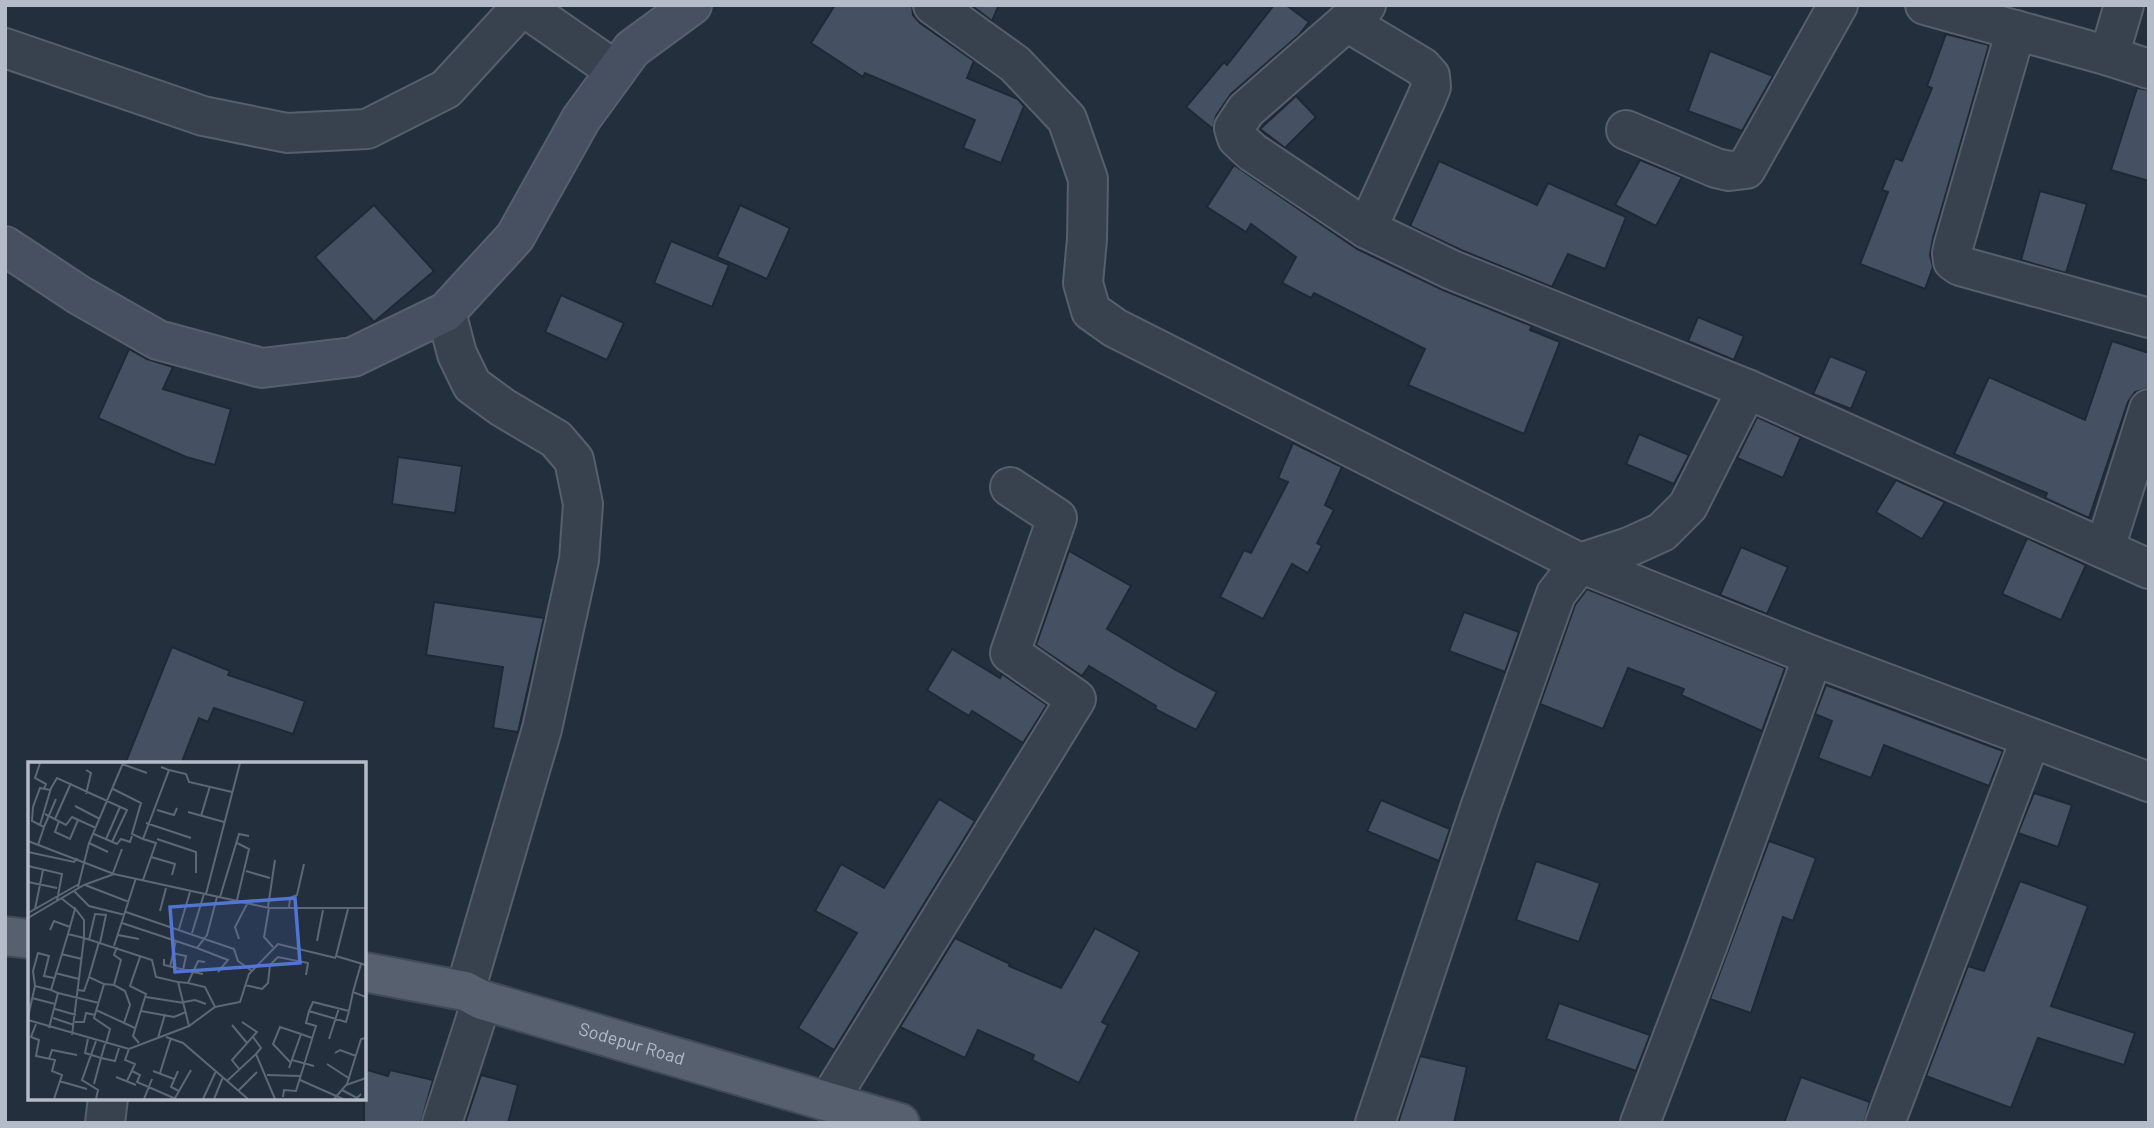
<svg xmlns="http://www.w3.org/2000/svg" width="2154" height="1128" font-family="Barlow,sans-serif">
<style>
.building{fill:#455162;stroke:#1f2835;stroke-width:2}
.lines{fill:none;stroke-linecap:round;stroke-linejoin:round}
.street-casing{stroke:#565f6c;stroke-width:42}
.secondary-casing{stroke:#565f6c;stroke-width:42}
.primary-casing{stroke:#414a57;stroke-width:42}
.street{stroke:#38414e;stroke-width:38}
.secondary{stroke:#465061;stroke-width:38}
.primary{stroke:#56606e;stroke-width:38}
.labels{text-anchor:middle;stroke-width:7;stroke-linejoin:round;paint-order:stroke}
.street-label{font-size:18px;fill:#b4bcc9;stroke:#1d2633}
.inset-road{fill:none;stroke:#5e6776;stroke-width:2}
.view{fill:#5274d3;fill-opacity:0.15;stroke:#5274d3;stroke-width:3.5}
.inset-edge{fill:none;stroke:#b4bcc9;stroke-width:3.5}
</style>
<rect width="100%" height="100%" fill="#242f3e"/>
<!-- building -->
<g class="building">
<polygon points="835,5 912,5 913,15 920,23 974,61 967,78 1018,99 1024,106 1001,163 963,148 975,120 865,73 863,77 811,43"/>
<polygon points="971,5 999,5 992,21"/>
<polygon points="1274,5 1286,5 1309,22 1299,35 1231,94 1216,116 1213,129 1186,107 1224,62 1227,65"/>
<polygon points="1946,34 1989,45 1933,238 1930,255 1933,267 1925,289 1860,264 1888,192 1882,190 1895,158 1902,161 1932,88 1927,86"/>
<polygon points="1710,51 1773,76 1742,131 1688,111"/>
<polygon points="2137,88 2149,90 2149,181 2111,170"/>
<polygon points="1296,96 1316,117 1285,148 1260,129"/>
<polygon points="1640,160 1682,177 1656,226 1615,205"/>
<polygon points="1439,161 1537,205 1548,183 1626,217 1605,269 1568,254 1552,287 1461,250 1410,226"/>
<polygon points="1234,165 1357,249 1443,290 1532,326 1530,330 1560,342 1524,434 1408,385 1425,349 1314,293 1311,298 1282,283 1296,257 1251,224 1246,232 1207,207"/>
<polygon points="2040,191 2087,204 2066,273 2021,260"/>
<polygon points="374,205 434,271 374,322 315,257"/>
<polygon points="740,205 790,228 767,279 717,257"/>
<polygon points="671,241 729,265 712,307 654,283"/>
<polygon points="561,295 624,323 607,360 545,332"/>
<polygon points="1698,317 1744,336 1734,360 1688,341"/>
<polygon points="2112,341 2149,353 2149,388 2135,392 2128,402 2089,518 2045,498 2047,493 1954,454 1989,377 2085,420"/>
<polygon points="129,349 147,359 173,367 163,389 231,409 215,465 186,457 98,418"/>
<polygon points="1830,356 1867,371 1851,409 1813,394"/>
<polygon points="1757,417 1801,437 1783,478 1737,458"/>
<polygon points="1639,434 1689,455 1674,484 1626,464"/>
<polygon points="1293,443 1342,467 1325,505 1334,510 1317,543 1322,546 1308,573 1292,564 1263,619 1220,597 1244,550 1251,553 1288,482 1278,478"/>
<polygon points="398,457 462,466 455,513 392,504"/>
<polygon points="1896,480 1945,502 1922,539 1876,512"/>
<polygon points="2027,538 2086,565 2061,620 2002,594"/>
<polygon points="1741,547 1788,567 1767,614 1720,595"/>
<polygon points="1069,551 1131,586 1107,629 1174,669 1217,692 1196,730 1155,709 1156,706 1089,666 1082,676 1036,645"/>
<polygon points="1587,589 1785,668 1762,731 1681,695 1684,689 1628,668 1603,729 1540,704 1575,605"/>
<polygon points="434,602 544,618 518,732 493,728 503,667 426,655"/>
<polygon points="1464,612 1519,632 1505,672 1449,651"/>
<polygon points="172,647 230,671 228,675 305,701 293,734 214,708 208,722 199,718 181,764 125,764"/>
<polygon points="952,649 1000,678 1002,674 1047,705 1023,743 972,711 969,716 927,690"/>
<polygon points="1826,685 2003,751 1989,786 1884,745 1871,778 1818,758 1832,721 1815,714"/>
<polygon points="2034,793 2072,805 2058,847 2018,833"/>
<polygon points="939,799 975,821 834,1050 798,1028 857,933 815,911 841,864 884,888"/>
<polygon points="1381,800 1450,829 1439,861 1367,831"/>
<polygon points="1769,841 1816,858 1793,921 1783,917 1751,1013 1710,999"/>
<polygon points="1536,861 1600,883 1579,942 1516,920"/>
<polygon points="2020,881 2088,906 2051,1006 2135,1033 2124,1065 2038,1038 2011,1108 1926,1076 1968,966 1984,971"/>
<polygon points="1095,928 1140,952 1102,1022 1108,1025 1079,1083 1032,1060 1034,1055 978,1030 965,1058 900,1027 955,938 1010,964 1009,966 1061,988"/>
<polygon points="1559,1003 1650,1035 1636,1071 1546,1039"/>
<polygon points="1420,1056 1467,1067 1454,1123 1398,1123"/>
<polygon points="364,1069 388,1076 390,1070 433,1080 421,1123 364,1123"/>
<polygon points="481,1075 518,1085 508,1123 465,1123"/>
<polygon points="1801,1077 1870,1102 1864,1123 1784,1123"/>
</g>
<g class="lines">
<!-- street casing -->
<g class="street-casing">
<g id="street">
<polyline points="933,5 1015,64 1067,119 1088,179 1087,239 1083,283 1091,311 1115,328 1580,563 1813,656 2149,782"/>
<polyline points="1366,5 1246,110 1234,128 1237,138 1252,152 1367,229 1452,270 1747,389 1688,506 1662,532 1629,547 1580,563 1556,594 1480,808 1375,1123"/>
<polyline points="1925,5 2109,56 2149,69"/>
<polyline points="524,7 616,71"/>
<polyline points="1347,22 1422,67 1430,76 1431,87 1426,99 1367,229"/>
<polyline points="2016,30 1954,244 1952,253 1953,261 1960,266 2149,318"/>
<polyline points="5,48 203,116 287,133 367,129 446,89 523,5"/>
<polyline points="2109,56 2124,5"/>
<polyline points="1626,130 1716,168 1729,171 1746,169 1838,5"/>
<polyline points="446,312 457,354 472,385 502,407 556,439 574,460 583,504 579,560 542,729 465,991"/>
<polyline points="1747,389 2149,569"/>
<polyline points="2105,548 2149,409"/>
<polyline points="828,1102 1076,699 1010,653 1057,518 1010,487"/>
<polyline points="105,1123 108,1098"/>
<polyline points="442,1123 482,1000"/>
<polyline points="1640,1123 1708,944 1813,656"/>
<polyline points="1885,1123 2031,738"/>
</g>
</g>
<!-- secondary casing -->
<g class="secondary-casing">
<polyline id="secondary" points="5,246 79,295 158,340 262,368 353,357 446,312 515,237 581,119 632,49 692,5"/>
</g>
<!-- primary casing -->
<g class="primary-casing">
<g id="primary">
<polyline points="5,936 30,939"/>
<path id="s1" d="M 364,972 L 465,991 L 482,1000 L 900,1123"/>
</g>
</g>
<!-- street -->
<use href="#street" class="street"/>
<!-- secondary -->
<use href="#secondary" class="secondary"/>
<!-- primary -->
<use href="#primary" class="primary"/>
</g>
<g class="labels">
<!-- street labels -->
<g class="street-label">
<text dy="6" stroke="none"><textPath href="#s1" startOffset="278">Sodepur Road</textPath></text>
</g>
</g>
<!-- overview -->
<g transform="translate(28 762)">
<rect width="338" height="338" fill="#242f3e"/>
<path class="inset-road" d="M 12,1 L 7,16 L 18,22 L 16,27M 94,2 L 119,11M 58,8 L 63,11 L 58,32M 141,8 L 158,12 L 161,20 L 204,30M 85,27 L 113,41 L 104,72 L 115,77M 47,44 L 72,57M 129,48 L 146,53 L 149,46M 160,50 L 196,60M 17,52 L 38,63 L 44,55 L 68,66M 173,54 L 182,24M 27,57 L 43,21M 31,59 L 27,70 L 42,77 L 50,58M 118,61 L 163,76M 12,63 L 23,26M 16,65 L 28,37M 66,72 L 89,82 L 93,77 L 102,80 L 104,74M 78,77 L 92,45M 129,77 L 168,90 L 168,111M 0,79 L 86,112M 61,81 L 80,90M 209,81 L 221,87 L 209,138M 10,83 L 16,65 L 4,59 L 5,45 L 12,26 L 22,28 L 29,16 L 99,48 L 84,80M 0,90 L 46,100 L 49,96M 123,95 L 147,102 L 144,113M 0,104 L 34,112 L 29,139M 218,109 L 242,116M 85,111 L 94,87M 115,118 L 128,81 L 115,77 L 141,8 L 133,5M 0,120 L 29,126M 57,123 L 101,140M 50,125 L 61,81 L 95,1M 46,129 L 61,144 L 97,153M 178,132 L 212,1M 189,135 L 179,173 L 169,186 L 200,198 L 190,210M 192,135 L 211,72 L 221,74M 33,136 L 47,147 L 40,172 L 56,176 L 44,273M 46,145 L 56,158 L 56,176 L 124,198 L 128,215 L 150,220 L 161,264M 240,145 L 247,98M 241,146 L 236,175 L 245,185M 261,146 L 262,136 L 269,133 L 276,102M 7,147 L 15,108M 320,147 L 308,194 L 338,203M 132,149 L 138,126M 98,150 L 206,187 L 210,199 L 224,209M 0,151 L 51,122M 0,156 L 56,123 L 86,112 L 241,146 L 338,146M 94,161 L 169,186M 151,167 L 162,130M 22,168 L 26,159 L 42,165M 164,171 L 176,132M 90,173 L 111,177M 211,177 L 207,165 L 219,142M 61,178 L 67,152 L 78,153 L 72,181M 289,179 L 295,148M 86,184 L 108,116M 144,191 L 158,194 L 155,208M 33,192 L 54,197M 136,197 L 136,203 L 165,210 L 160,221 L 150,220M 142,205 L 148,178M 27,211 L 51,217M 175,212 L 165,210 L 170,199 L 177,200M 61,215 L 71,180M 160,221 L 177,225 L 187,245M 76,222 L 86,223 L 93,198 L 86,193 L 89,185M 86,223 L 97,229 L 102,243 L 96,261M 217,223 L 234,227 L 240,221 L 242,203 L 250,195 L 280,201 L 278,213M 7,224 L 5,209 L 10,191 L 21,194 L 16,214 L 26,216M 50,228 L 56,229 L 61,215 L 76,222 L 66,256 L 82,267 L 78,282M 325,230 L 333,202M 30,231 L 71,241M 118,235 L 156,241M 4,236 L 27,242M 156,240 L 167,238 L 178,242M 27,247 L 48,253M 68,248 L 107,266M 113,249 L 146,255 L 158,250M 321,249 L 285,240 L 281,249 L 318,260 L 321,249 L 322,244 L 325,230 L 338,235M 0,255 L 7,224 L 23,228M 25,256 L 46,263M 0,258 L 101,287 L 161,264 L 187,245 L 212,240 L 221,212 L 250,182 L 308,196M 47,260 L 56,260 L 58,251 L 67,253M 8,262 L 3,275 L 11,278 L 8,294 L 27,298 L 24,309 L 34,313 L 26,337M 204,263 L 219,281M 21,266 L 30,231 L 23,228 L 40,172M 138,275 L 155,281 L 220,337M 225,275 L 233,286 L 228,292M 130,276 L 137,252M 60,277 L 57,291 L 73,296 L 77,282M 301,277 L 311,246M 111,281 L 105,274 L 118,232 L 102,224 L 112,195M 307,291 L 312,288 L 328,294M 21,297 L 24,288 L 49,293M 264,298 L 286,304M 263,301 L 245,282 L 252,265 L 273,272M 299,302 L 322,317M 261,306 L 273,272 L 284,276M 212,308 L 204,298 L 229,270 L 214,260M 104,309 L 112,313 L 109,320 L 148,337M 125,309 L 146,317M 150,309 L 143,325 L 151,329M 132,311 L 143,276M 239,313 L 272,314M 88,315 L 108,323M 272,318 L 315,337M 31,319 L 59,327M 99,319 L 107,302 L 97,298 L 101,287M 199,319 L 228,292 L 247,337M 66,322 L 73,296 L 87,299 L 91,286M 319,322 L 333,277 L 338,276M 314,328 L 329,336 L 333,332M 210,329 L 229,310M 255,335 L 256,328 L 268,329 L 288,264 L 278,261 L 281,249M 147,336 L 163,308M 68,337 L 70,328 L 54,318 L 68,279M 116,337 L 124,317M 175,337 L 188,309M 186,337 L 195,315M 306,337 L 318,323 L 338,316"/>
<path class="view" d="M 267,136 L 272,201 L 147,210 L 142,145 Z"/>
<rect width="338" height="338" class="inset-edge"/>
</g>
<!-- border -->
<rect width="2154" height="1128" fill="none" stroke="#b4bcc9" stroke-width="14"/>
</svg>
